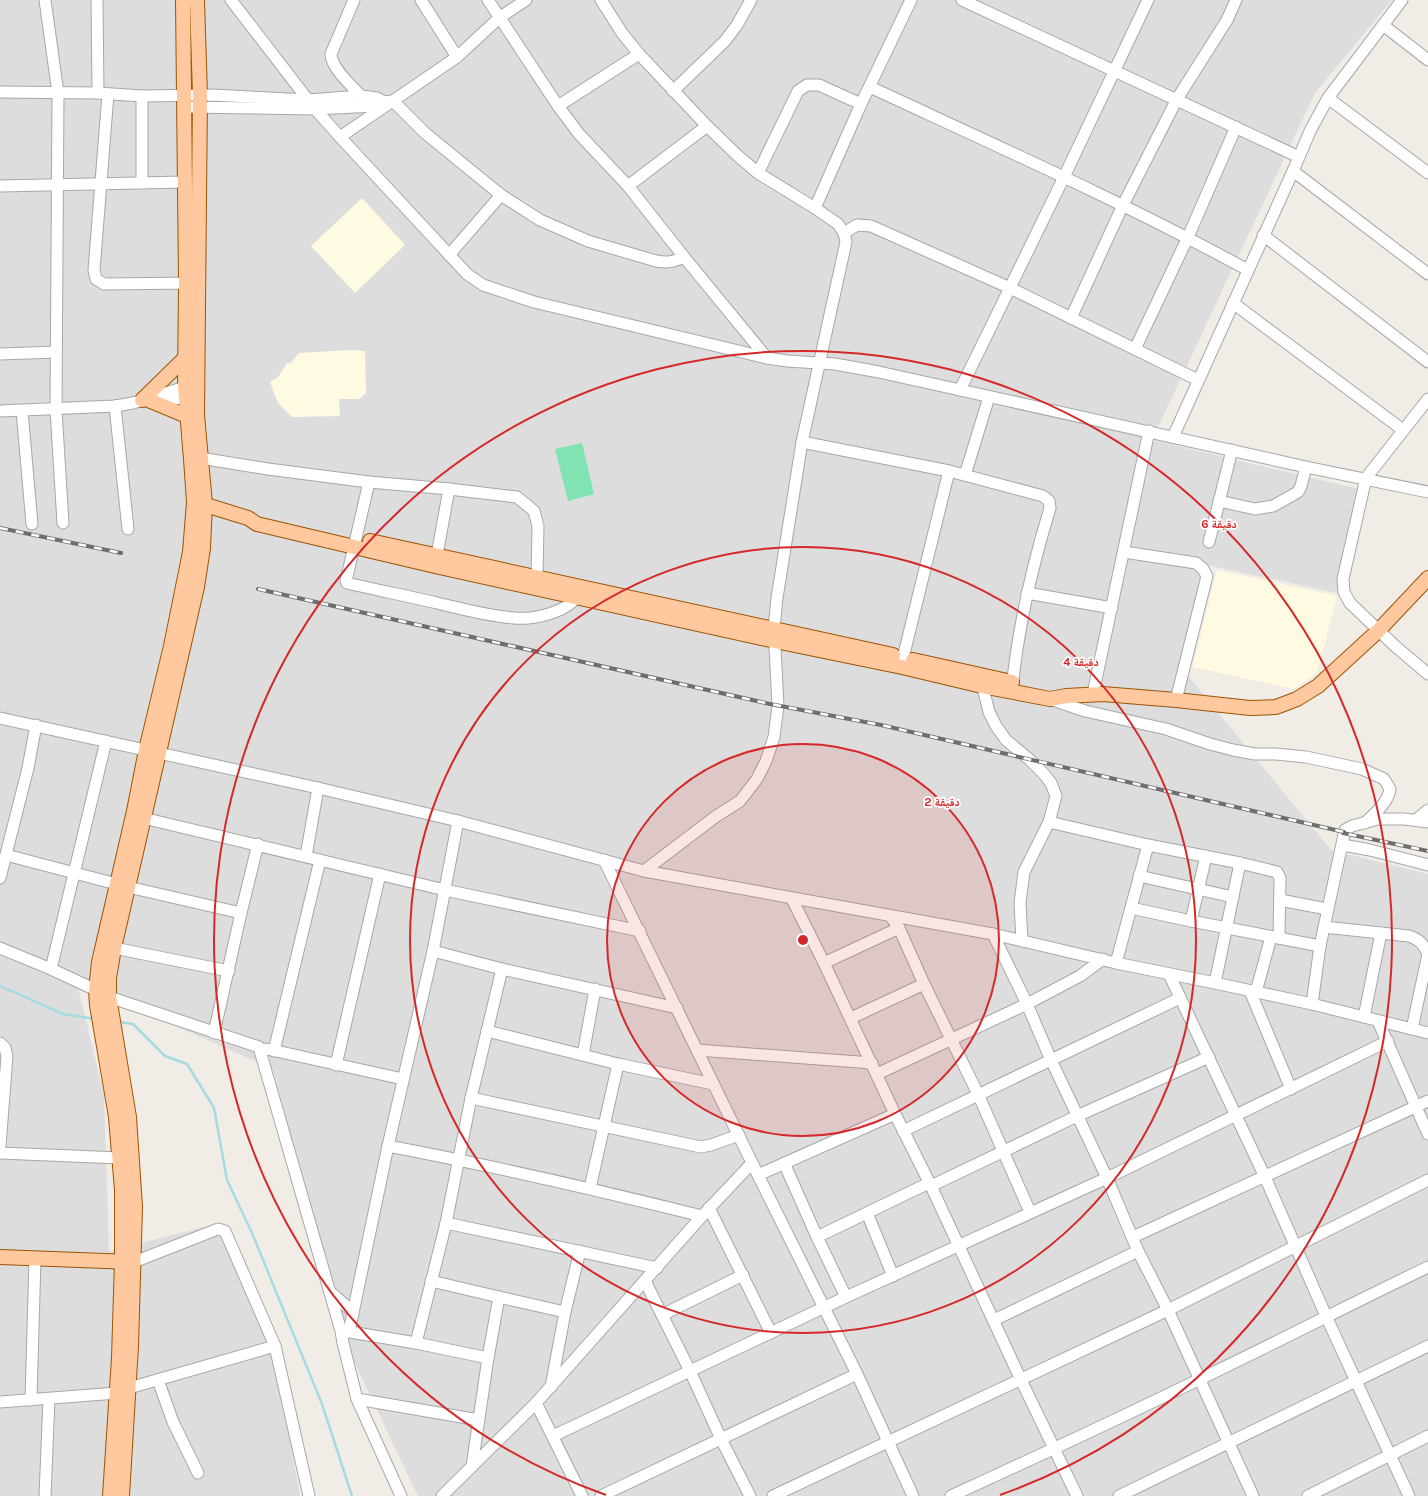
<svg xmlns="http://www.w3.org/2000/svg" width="1428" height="1496" font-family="Karla,'Noto Naskh Arabic',sans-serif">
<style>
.residential{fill:#dedddd}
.education{fill:#fffbe2}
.pitch{fill:#81e3b1}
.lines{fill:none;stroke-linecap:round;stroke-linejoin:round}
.stream{stroke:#a5dbe1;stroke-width:2.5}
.minor-casing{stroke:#a7a7a7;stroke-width:13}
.major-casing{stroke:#9d5400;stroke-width:16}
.minor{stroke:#fff;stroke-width:11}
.major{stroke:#ffc89e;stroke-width:14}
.rail-casing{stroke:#6e6e6e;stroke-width:4}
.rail{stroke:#fff;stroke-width:2.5;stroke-dasharray:8;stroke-linecap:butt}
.ring{fill:none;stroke:#d62828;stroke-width:2}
.centre{fill:#d62828;stroke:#fff;stroke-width:2}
.ring-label{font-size:12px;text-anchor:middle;font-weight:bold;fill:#d62828;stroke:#fff;stroke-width:3.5;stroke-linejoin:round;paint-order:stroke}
</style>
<rect width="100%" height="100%" fill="#f1ece6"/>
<!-- residential -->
<polygon class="residential" points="0,0 1392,0 1315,93 1152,440 1359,489 1337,593 1207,565 1180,666 1331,850 1428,874 1428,1496 418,1496 338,1328 273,1069 77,983 104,1095 109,1251 220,1223 274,1355 300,1496 0,1496"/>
<!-- education -->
<g class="education">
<polygon points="362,198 405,245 355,293 311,246"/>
<polygon points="351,350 365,351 366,393 359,399 339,399 340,416 292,417 278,403 270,382 278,377 287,363 291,363 299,353"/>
<polygon points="1217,570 1337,596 1317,673 1294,689 1193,667"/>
</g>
<!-- pitch -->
<polygon class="pitch" points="582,443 594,494 568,501 555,449"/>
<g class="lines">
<!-- stream -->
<g class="stream">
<polyline points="0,986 63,1014 95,1019"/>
<polyline points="118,1022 133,1024 165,1056 187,1064 214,1108 227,1180 252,1233 322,1404 352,1496"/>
</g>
<!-- minor casing -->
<g class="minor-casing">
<g id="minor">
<polyline points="45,0 58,93 56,410 63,523"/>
<polyline points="97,0 98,93"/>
<polyline points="231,0 315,109 340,137 467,274 483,285 534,302 767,358 787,361 835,364 879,372 1306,467 1428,492"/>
<path d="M 354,0 L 331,54 C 331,68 352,86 361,96"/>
<polyline points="421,0 457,57"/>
<polyline points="488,0 558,106 579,134 628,186 684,257 767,358"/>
<polyline points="601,0 622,33 639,54 707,126 738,156 758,173 815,208 838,224 844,233 846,242 802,442 777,598 774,628 778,706 774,737 766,761 757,779 740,801 715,817 644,871"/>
<polyline points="962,0 1299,157"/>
<polyline points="1383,25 1428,60"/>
<path d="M 870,87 C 997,146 1125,203 1248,270"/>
<polyline points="673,91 725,41 737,25 751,0"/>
<polyline points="0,92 98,93 142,96 211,95 308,100 361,96 377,98 384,102"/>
<polyline points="108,94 94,270 96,279 104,284 194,283"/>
<polyline points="1328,98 1428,173"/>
<polyline points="558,106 639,54"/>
<path d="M 184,107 L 315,109 L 376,106 L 384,102 L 393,101 L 425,133 L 501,195 L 540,220 L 588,241 L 656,261 C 668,263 673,262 684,257"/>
<polyline points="340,137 457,57 499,18 526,0"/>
<polyline points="1293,171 1428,274"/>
<polyline points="758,173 798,91 807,85 819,85 861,104"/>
<polyline points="142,183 142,96"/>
<polyline points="0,186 184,182"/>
<polyline points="628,186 707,126"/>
<polyline points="815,208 861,104 911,0"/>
<polyline points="844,233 857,225 871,226 1010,288 1198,380"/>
<polyline points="1263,235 1428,362"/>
<polyline points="449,255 501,195"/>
<polyline points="1233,303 1403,430"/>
<polyline points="1071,318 1123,205 1177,99 1227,20 1236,0"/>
<polyline points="1135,349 1188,237 1236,127"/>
<polyline points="0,354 56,352"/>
<polyline points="960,390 1064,177 1148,0"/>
<polyline points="157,398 194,399"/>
<polyline points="1428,399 1366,478 1343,579 1344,592 1350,603 1395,646 1428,674"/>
<polyline points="115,406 128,529"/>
<polyline points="0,411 115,406 133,403 192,385"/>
<polyline points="22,411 32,524"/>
<polyline points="1173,437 1293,171 1311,129 1328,98 1402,0"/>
<path d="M 802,442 L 949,471 L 1043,496 L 1049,501 L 1050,508 C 1032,567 1018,627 1012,689"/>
<polyline points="200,458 268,469 369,482 449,489 517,497 534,511 538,526 537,576"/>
<polyline points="965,475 989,397"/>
<path d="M 369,482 L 346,581 L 347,583 C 377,590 407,596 437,603 C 462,609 488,616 514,618 C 534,620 570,612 579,593"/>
<polyline points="1219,501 1255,509 1273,506 1298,492 1301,486 1306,467"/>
<polyline points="1209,542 1232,450"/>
<polyline points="1124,552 1196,563 1203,569 1207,576 1176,700"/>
<polyline points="437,555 449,489"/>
<polyline points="1027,593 1112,608"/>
<polyline points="903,658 949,471"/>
<polyline points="981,680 989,712 996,726 1006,740 1030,760 1043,773 1051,783 1056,796 1049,822 1024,872 1020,903 1022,941"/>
<polyline points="1093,694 1149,431"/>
<path d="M 1050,699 L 1085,711 L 1166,729 L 1210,744 L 1233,750 L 1255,754 L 1276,754 L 1306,757 L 1362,769 L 1384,779 L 1390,789 C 1388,803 1375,813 1365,823"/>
<polyline points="0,718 318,788 458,821 644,871 993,934 1116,963 1215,983 1312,1004 1428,1033"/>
<polyline points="143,818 445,890 640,931"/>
<polyline points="1416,820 1428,810"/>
<polyline points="1049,822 1148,845 1240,863 1277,872 1280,878 1279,938"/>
<polyline points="1343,845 1370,850 1428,865"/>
<polyline points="6,855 128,887 241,913"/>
<polyline points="306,856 318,788"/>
<polyline points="604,860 758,1175 857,1374 913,1496"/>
<polyline points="1139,876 1233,897"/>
<polyline points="0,878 28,768 36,725"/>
<polyline points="792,899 824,963 895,1114 931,1186 1021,1380 1077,1496"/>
<polyline points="1280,900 1327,909"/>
<polyline points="1131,908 1191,921 1320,946"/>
<polyline points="891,917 899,928 924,984 978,1094 1030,1212"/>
<polyline points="1191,921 1206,856"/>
<path d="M 1324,927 L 1409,936 C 1419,939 1423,944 1428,953"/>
<polyline points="993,934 1027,1004 1051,1060 1107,1178 1138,1251 1168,1310 1253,1496"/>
<polyline points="0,948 51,969 96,990"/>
<polyline points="114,948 229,971"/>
<polyline points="433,951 502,969 677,1008"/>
<polyline points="824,963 899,928"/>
<polyline points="1116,963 1148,845"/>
<polyline points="51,969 106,741"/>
<polyline points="1169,974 1265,1177 1326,1316 1409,1496"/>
<polyline points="1215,983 1240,863"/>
<polyline points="1250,991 1291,1089"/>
<polyline points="1256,992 1271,937"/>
<polyline points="109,997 259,1047 341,1331 343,1343 357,1399 401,1496"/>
<polyline points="1312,1004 1320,946 1345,830 1352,826 1378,819 1404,819 1428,822"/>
<polyline points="1364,1017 1381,933"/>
<polyline points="851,1018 924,984"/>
<polyline points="1378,1021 1428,1134"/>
<polyline points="1412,1029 1428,954"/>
<polyline points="487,1031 618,1064 713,1084"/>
<polyline points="214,1033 241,913 258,844"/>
<polyline points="0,1043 5,1048 7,1056 0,1146"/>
<polyline points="267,1049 403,1079"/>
<polyline points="697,1050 872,1063"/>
<polyline points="274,1051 320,860"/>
<polyline points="583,1055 595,989"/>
<polyline points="336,1065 380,874"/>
<polyline points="877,1074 1027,1004 1080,976 1103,959"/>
<polyline points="471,1098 701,1147 711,1145 739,1135"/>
<polyline points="903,1131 1180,998"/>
<path d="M 388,1146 C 493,1166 598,1190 702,1216"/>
<polyline points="0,1153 120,1158"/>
<polyline points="784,1163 817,1237 846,1297"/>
<polyline points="758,1175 895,1114"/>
<polyline points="931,1186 1077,1116 1209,1057"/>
<polyline points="590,1188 618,1064"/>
<polyline points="709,1208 771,1333"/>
<polyline points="867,1213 893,1276"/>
<polyline points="446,1223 657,1268"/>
<polyline points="817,1237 929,1183"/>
<polyline points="1133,1237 1428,1101"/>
<polyline points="134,1262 218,1229 225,1231 275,1346 309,1496"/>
<polyline points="431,1281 499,1297 488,1358"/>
<polyline points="645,1281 690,1371 721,1439 750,1496"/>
<polyline points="330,1292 353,1312"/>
<polyline points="499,1297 565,1312"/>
<polyline points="662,1315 743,1275"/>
<polyline points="994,1320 1138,1251"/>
<polyline points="344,1331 416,1343 488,1358 472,1466"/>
<polyline points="349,1332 388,1146 433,951 458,821"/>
<polyline points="416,1343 446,1223 471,1098 502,969"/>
<polyline points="158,1380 173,1422 198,1473"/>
<polyline points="551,1387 565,1312 580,1251"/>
<polyline points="129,1388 275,1346"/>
<polyline points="357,1399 479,1420"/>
<polyline points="31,1400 35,1258"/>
<polyline points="0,1402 117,1393"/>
<polyline points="536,1403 582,1496"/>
<polyline points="553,1436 846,1297 1107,1178 1388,1041"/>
<polyline points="45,1496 49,1399"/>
<polyline points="442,1496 536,1403 702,1216 752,1163"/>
<polyline points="601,1496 857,1374"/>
<polyline points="773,1496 1168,1310 1428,1180"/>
<path d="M 951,1496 C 1034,1458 1116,1420 1198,1380 C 1275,1343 1351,1304 1428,1267"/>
<polyline points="1119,1496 1428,1346"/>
<polyline points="1308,1496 1428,1436"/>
</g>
</g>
<!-- major casing -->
<g class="major-casing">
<g id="major">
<polyline points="146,399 187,416"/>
<polyline points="142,400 185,358"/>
<polyline points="196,502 248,518 257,524 435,566 775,641 902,667 982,686 1050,699 1066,696 1103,694 1176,700 1250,708 1276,707 1297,699 1318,686 1378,631 1428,578"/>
<polyline points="370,541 893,655"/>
<polyline points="913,660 1012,682"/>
<polyline points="0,1257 132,1262"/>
<polyline points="110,1496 119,1358 122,1261 122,1190 116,1117 97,1005 96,990 99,962 134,811 146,750 171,646 190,552 194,502 191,459 185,386 186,283 183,0"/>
<polyline points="122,1496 131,1346 135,1207 129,1117 109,997 109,978 114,948 197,587 203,548 205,504 197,415 200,95 197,0"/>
</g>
</g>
<!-- minor -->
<use href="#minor" class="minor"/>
<!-- major -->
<use href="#major" class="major"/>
<!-- rail casing -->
<g class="rail-casing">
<g id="rail">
<polyline points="0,528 121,553"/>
<polyline points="258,589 770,704 881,725 1344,832 1343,833 1428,851"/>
</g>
</g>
<!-- rail -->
<use href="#rail" class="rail"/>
</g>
<!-- distance rings -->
<circle cx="803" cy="940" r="196" fill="#d62828" fill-opacity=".12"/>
<g class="ring">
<circle cx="803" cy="940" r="196"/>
<circle cx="803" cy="940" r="393"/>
<path d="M606 1495A589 589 0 1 1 1000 1495"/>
</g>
<circle cx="803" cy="940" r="6" class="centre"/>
<g class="ring-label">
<text x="1219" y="528">6 دقيقة</text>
<text x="1081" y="666">4 دقيقة</text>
<text x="942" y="806">2 دقيقة</text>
</g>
</svg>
